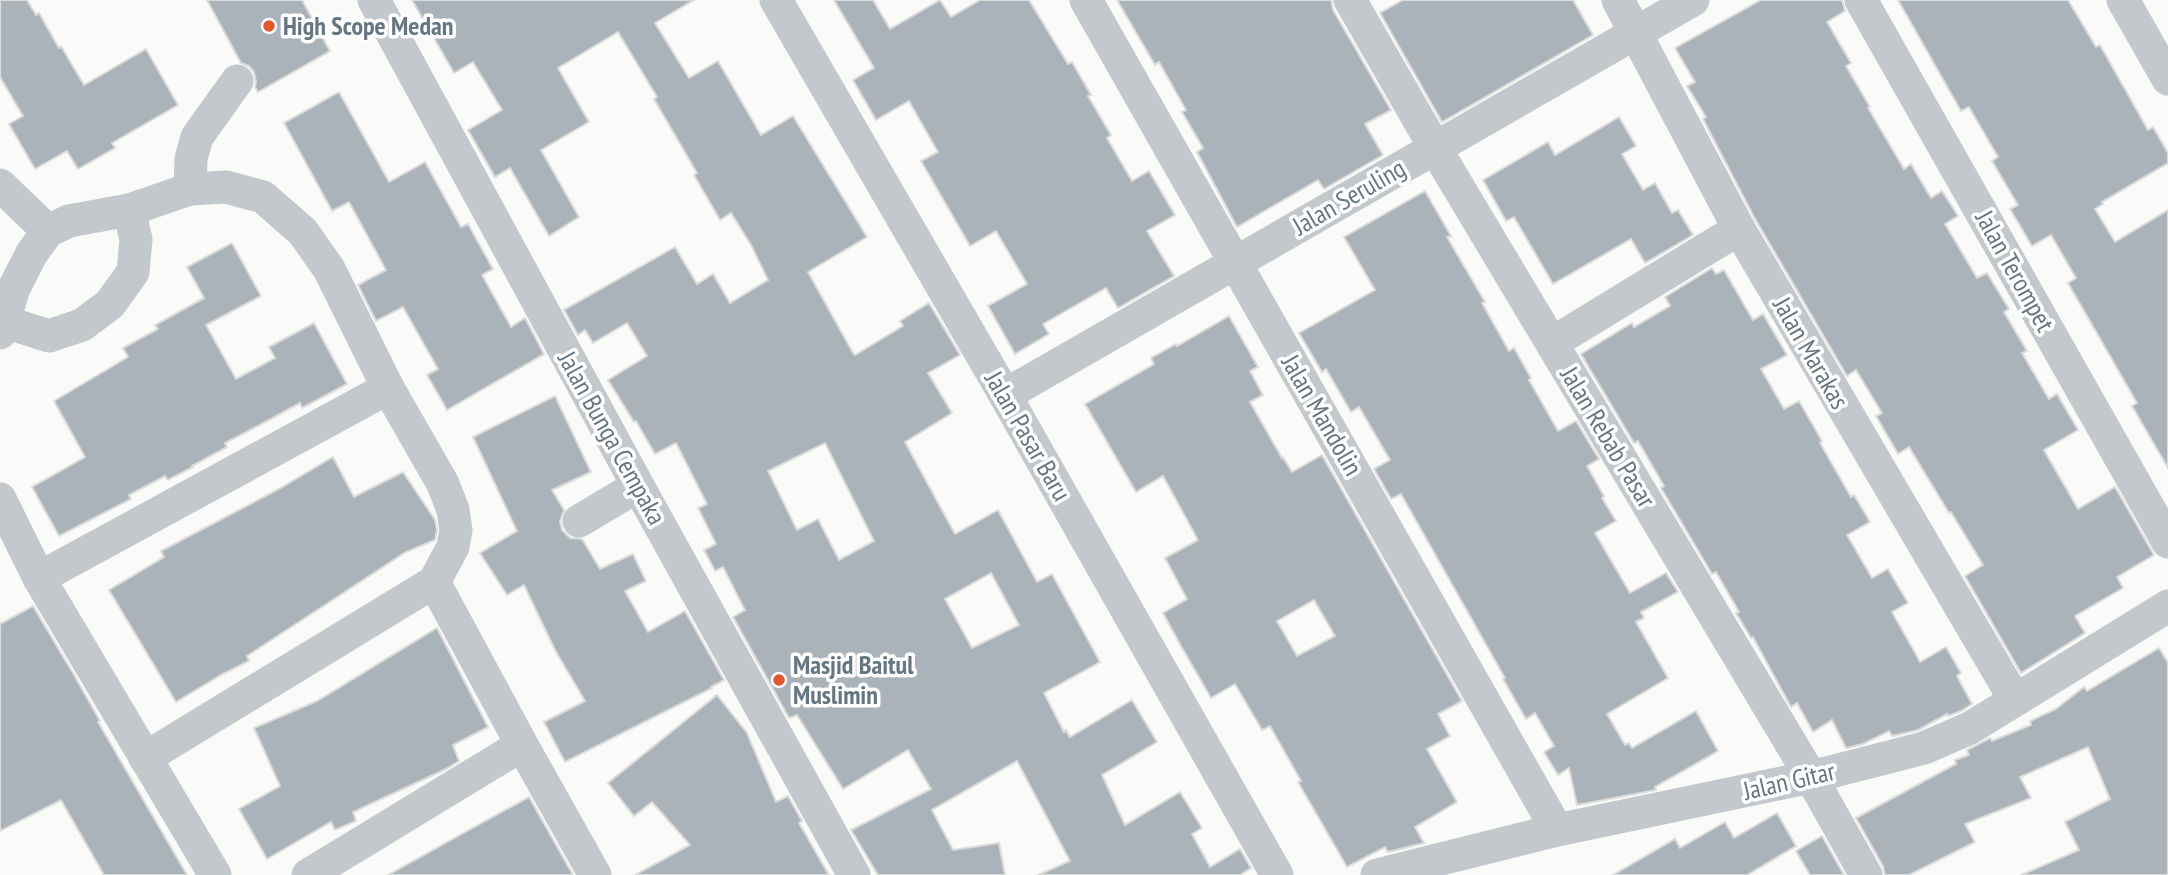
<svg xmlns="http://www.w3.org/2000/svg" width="2168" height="875" font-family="'PT Sans Narrow',sans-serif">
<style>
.building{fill:#aab3b9;stroke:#dcdcda;stroke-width:2;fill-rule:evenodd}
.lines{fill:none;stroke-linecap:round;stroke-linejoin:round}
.minor{stroke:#c3c8cc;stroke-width:33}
.poi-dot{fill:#e4572e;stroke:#fff;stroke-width:2.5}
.labels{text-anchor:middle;stroke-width:7;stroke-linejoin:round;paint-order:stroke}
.poi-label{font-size:26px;font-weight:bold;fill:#657683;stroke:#fff;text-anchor:start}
.street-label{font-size:26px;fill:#657683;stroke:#fff}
</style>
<rect width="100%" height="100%" fill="#fafaf8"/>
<!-- building -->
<g class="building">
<polygon points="0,0 27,0 36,15 39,13 59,48 61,46 84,85 146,49 178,105 112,143 115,148 78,169 67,151 35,169 9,124 23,116 0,77"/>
<polygon points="207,0 302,0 330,51 258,92 255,87 256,82 254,72 249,66 241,63"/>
<path d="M 412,0 L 694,0 L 655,23 L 689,78 L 718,61 L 761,135 L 793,116 L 867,237 L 808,272 L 853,353 L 855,355 L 903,326 L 900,321 L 929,303 L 960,355 L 928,373 L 952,413 L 905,442 L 955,534 L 998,510 L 1037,582 L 1052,574 L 1100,662 L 1044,693 L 1064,732 L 1066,730 L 1070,737 L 1132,700 L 1157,742 L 1102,775 L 1125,825 L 1180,792 L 1202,828 L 1192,834 L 1210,867 L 1240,849 L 1251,868 L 1240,875 L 1038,875 L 1070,861 L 1017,761 L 932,810 L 953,850 L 999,843 L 1005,875 L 878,875 L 851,830 L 931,789 L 908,750 L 843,789 L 797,715 L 789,718 L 733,617 L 745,610 L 723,567 L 715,571 L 704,550 L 716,544 L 698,508 L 707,504 L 676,443 L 655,454 L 636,421 L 634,422 L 608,380 L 647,356 L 627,323 L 593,343 L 585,330 L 578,335 L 564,310 L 675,247 L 697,284 L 713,274 L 730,303 L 768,280 L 751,245 L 731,213 L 720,220 L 694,175 L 697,173 L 654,99 L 657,97 L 618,32 L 558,68 L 589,122 L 541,150 L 579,217 L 549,236 L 510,168 L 495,177 L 468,130 L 502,110 L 473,62 L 454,73 ZM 825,443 L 874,541 L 839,560 L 818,519 L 797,530 L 768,471 ZM 991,573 L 1019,625 L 972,648 L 945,599 Z"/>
<polygon points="834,0 873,0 890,29 940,0 951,17 980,0 1029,0 1068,64 1072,62 1091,95 1088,96 1111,135 1107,138 1132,181 1149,171 1175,215 1147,231 1174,276 1118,308 1106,288 1043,324 1049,334 1015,354 988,306 1027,284 996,231 970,246 921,161 938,152 909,101 876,120 853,80 874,68"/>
<polygon points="1117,0 1331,0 1333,10 1391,110 1365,124 1383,155 1324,189 1318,180 1237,227 1197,152 1203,148 1182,112 1186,110 1159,62 1155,65"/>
<polygon points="1403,0 1573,0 1593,35 1442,122 1380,13"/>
<polygon points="1761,0 1842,0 1845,11 1827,22 1851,63 1846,66 1870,107 1868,108 1904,169 1911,164 1931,198 1942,191 1958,216 1945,224 1977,278 1987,273 2009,309 2004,312 2027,351 2022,353 2049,399 2057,394 2078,430 2044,450 2078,509 2115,487 2154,555 2117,577 2123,588 2075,616 2085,633 2021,673 1965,576 1983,565 1951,512 1949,513 1909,447 1898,454 1876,416 1882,413 1856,370 1847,376 1754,217 1703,119 1706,117 1687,86 1695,82 1675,48"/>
<polygon points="1898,0 2068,0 2096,47 2100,45 2148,130 2153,127 2168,153 2168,163 2102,202 2103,204 2095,209 2115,242 2168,210 2168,468 2132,406 2137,403 2068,283 2076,278 2051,235 2032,246 2010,209 2018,205 1992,161 1998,157 1969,107 1961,111"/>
<polygon points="339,92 389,182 425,162 461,227 468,224 493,269 482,275 511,327 525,318 544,354 447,410 427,375 438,369 403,307 376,321 358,285 386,270 349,202 332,211 284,123"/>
<polygon points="1619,117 1636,146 1622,154 1643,190 1655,183 1672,213 1678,210 1693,235 1645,263 1631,239 1553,284 1514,217 1506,221 1483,180 1548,142 1555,155"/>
<polygon points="1425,191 1451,236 1447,237 1485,302 1482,303 1509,351 1514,348 1531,378 1529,380 1558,431 1576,421 1599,459 1587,466 1604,496 1602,498 1616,521 1595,533 1630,593 1666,573 1678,592 1641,612 1644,618 1636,622 1668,678 1607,714 1625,745 1629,743 1632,748 1696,711 1718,751 1655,787 1656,790 1577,805 1569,768 1558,775 1544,752 1554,746 1535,713 1526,719 1503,679 1505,678 1401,494 1391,499 1374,469 1390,460 1359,407 1351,412 1326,369 1322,372 1299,333 1375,290 1344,237"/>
<polygon points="232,243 261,296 206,325 236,379 275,358 269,347 314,323 347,384 302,408 300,403 267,421 225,443 227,447 192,466 193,467 168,480 165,476 129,495 131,499 59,536 32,487 85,457 54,401 128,357 123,348 158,329 155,325 204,298 187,267"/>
<polygon points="1712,268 1716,274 1724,270 1753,320 1763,314 1787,355 1761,369 1784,409 1799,401 1822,441 1820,443 1851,497 1854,495 1870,522 1847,535 1872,578 1888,569 1908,603 1892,612 1920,662 1946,647 1961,673 1957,676 1972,704 1961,711 1948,716 1947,714 1918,730 1892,736 1889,731 1863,744 1846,748 1832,720 1813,732 1797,703 1791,707 1753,637 1751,638 1736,613 1739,612 1716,572 1712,574 1661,488 1664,486 1638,441 1634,443 1581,354 1632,323 1634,327 1670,306 1665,297"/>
<path d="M 1229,316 L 1258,367 L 1250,371 L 1263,395 L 1250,402 L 1282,458 L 1283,457 L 1292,472 L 1322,455 L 1462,701 L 1438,714 L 1450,736 L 1427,749 L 1457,802 L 1415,827 L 1424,843 L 1388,852 L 1385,847 L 1347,867 L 1298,782 L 1301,781 L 1270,726 L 1262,730 L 1235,684 L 1211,698 L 1181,646 L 1163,613 L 1187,599 L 1165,558 L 1198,540 L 1163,476 L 1136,492 L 1085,404 L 1154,364 L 1151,358 L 1176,344 L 1177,346 ZM 1314,600 L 1335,636 L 1297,656 L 1277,621 Z"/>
<polygon points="555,396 591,472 552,490 564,510 560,521 562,530 570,538 582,539 600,569 633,554 646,581 625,591 648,632 685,611 724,680 711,687 712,688 565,762 544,722 585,701 555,650 524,585 507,595 480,553 517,531 473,437"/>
<polygon points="333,457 354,497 403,472 435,520 437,530 435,540 406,552 247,656 249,661 221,675 176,702 109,590 164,557 161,551 279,489"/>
<polygon points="33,606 74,675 100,721 98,722 187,875 104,875 61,800 0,831 0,624"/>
<polygon points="437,628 488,727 453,745 459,761 448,768 353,812 356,821 335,830 331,822 267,859 239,809 280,786 254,728 317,701"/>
<polygon points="2159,648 2168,663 2168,875 2021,875 2079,850 2065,822 2110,799 2088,747 2020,777 2031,798 1965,824 1975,842 1909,875 1885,875 1883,866 1856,818 1956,764 1955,760 1969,755 1967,750 1990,738 1992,741 2031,725 2030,721 2056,709 2084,687 2087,691"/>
<polygon points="717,695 747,733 776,802 788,796 802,821 799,823 829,875 635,875 690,845 652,802 634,816 608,783"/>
<polygon points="529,797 573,875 388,875 469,830"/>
<polygon points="1777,813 1796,846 1747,875 1613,875 1675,839 1680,848 1725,822 1734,838"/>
<polygon points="1822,836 1844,875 1810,875 1796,851"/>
</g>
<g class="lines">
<!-- minor -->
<g class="minor">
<polyline points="374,0 638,486 854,875"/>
<polyline points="776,0 1005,395 1277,875"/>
<polyline points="1086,0 1557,830"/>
<polyline points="1350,0 1435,148 1811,777 1866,875"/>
<polyline points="1618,0 1739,229 2015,700"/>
<polyline points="1861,0 2168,542"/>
<polyline points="2123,0 2168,79"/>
<polyline points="0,185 48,231 69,221 129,210 190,189 226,187 263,197 303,232 329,269 388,388 443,484 453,510 456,530 453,547 434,582 145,758"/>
<polyline points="190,189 191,159 197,137 237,81"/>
<polyline points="5,322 49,336 82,325 110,304 133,272 136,239 129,210"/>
<polyline points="0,333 14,288 32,253 48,231"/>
<polyline points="1552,343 1739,229"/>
<polyline points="1005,395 1693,0"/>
<polyline points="0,499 39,578 215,875"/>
<polyline points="579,521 638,486"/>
<polyline points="39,578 388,388"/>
<polyline points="434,582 522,745 595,875"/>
<polyline points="308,875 522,745"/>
<polyline points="1377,875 1557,830 1811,777 1924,748 1970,728 2168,606"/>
</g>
</g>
<!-- markers -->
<g class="poi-dot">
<circle cx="269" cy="26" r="7"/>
<circle cx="779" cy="680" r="7"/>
</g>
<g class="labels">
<!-- poi labels -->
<g class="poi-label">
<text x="283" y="35">High Scope Medan</text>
<text x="793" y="674">Masjid Baitul<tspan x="793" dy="30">Muslimin</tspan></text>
</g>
<!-- street labels -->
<g class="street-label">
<text transform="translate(1349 197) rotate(-30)" y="9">Jalan Seruling</text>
<text transform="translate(2015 271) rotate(61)" y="9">Jalan Terompet</text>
<text transform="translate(1811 353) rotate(60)" y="9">Jalan Marakas</text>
<text transform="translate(1322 415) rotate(60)" y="9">Jalan Mandolin</text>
<text transform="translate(1028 436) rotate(60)" y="9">Jalan Pasar Baru</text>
<text transform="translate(1608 437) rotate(59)" y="9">Jalan Rebab Pasar</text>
<text transform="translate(612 438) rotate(61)" y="9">Jalan Bunga Cempaka</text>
<text transform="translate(1789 781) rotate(-13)" y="9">Jalan Gitar</text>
</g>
</g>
</svg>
